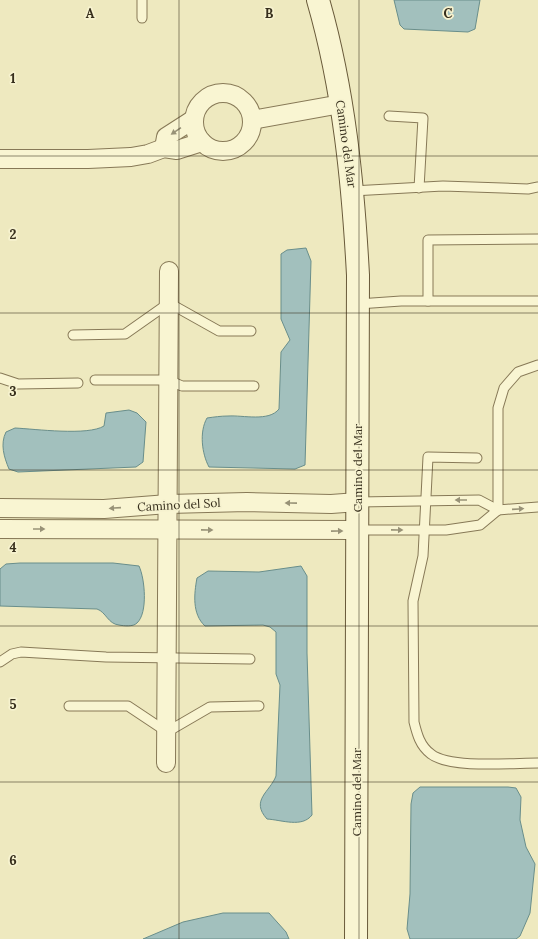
<svg xmlns="http://www.w3.org/2000/svg" width="538" height="939" font-family="Lora,serif">
<style>
.water{fill:#a2c0bd;stroke:#698e8b}
.lines{fill:none;stroke-linecap:round;stroke-linejoin:round}
.lane-casing{stroke:#877957;stroke-width:11}
.street-casing{stroke:#877957;stroke-width:20}
.secondary-casing{stroke:#695a3a;stroke-width:24}
.lane{stroke:#f9f5d2;stroke-width:9}
.street{stroke:#f9f5d2;stroke-width:18}
.secondary{stroke:#f9f5d2;stroke-width:22}
.oneway{fill:#989277}
.grid{fill:none;stroke:#362e1c;stroke-width:1;stroke-opacity:0.55}
.labels{text-anchor:middle;stroke-width:3.5;stroke-linejoin:round;paint-order:stroke}
.street-label{font-size:12px;fill:#362e1c;stroke:#f6f2cf}
.grid-label{font-size:13px;text-anchor:middle;font-weight:bold;fill:#362e1c;stroke:#f6f2cf;stroke-width:3.5;stroke-linejoin:round;paint-order:stroke}
</style>
<rect width="100%" height="100%" fill="#eee9bf"/>
<!-- water -->
<g class="water">
<polygon points="394,0 480,0 475,29 468,32 404,29 400,25"/>
<path d="M 306,248 L 311,261 L 305,465 L 295,469 L 209,467 C 202,454 199,432 207,418 C 214,417 221,416 228,416 C 243,415 269,422 279,409 L 281,352 L 290,340 L 281,319 L 281,254 L 287,250 Z"/>
<path d="M 129,410 L 137,413 L 146,422 L 143,462 L 136,467 L 18,472 L 9,469 C 4,457 0,444 6,432 L 15,428 C 35,429 88,436 104,426 L 106,413 Z"/>
<path d="M 20,563 L 113,563 L 139,566 C 145,579 148,613 137,623 C 133,627 124,626 119,625 C 108,624 106,612 97,609 L 0,606 L 0,569 L 6,564 Z"/>
<path d="M 301,566 L 307,576 L 307,653 L 312,815 C 302,828 282,820 267,819 C 250,800 270,792 276,776 L 280,685 L 276,674 L 276,632 L 270,627 L 263,625 L 205,626 C 192,614 194,594 197,578 L 208,571 L 259,572 Z"/>
<polygon points="420,787 508,787 516,788 521,797 520,820 526,847 535,864 530,913 520,936 516,939 410,939 407,929 410,894 411,804 413,793"/>
<polygon points="223,913 269,913 286,932 289,939 143,939 183,922"/>
</g>
<g class="lines">
<!-- lane casing -->
<g class="lane-casing">
<g id="lane">
<polyline points="142,0 142,18"/>
<polyline points="389,116 423,118 419,188"/>
<polyline points="352,191 443,186 528,189 538,187"/>
<polyline points="428,301 428,240 538,239"/>
<polyline points="358,304 401,301 538,301"/>
<polyline points="73,335 125,334 169,303 219,331 251,331"/>
<polyline points="0,378 18,384 78,383"/>
<polyline points="95,380 168,380 182,386 254,386"/>
<path d="M 477,458 L 428,457 L 423,556 L 413,601 L 414,722 C 417,734 420,746 431,754 C 450,769 513,763 538,763"/>
<polyline points="358,502 479,500 498,510 538,507"/>
<polyline points="498,510 498,408 504,388 518,372 538,365"/>
<polyline points="358,530 446,530 480,525 498,510"/>
<polyline points="0,662 12,654 21,652 106,657 250,659"/>
<polyline points="69,706 128,706 167,732 210,707 259,706"/>
</g>
</g>
<!-- street casing -->
<g class="street-casing">
<g id="street">
<circle cx="223" cy="122" r="29"/>
<polyline points="252,120 341,104"/>
<polyline points="164,148 166,137 194,119"/>
<polyline points="0,159 88,159 131,157 148,154 164,148 177,150 202,142"/>
<polyline points="0,508 104,509 168,504 247,502 331,504 358,502"/>
<polyline points="0,529 358,530"/>
<polyline points="166,763 169,271"/>
</g>
</g>
<!-- secondary casing -->
<g class="secondary-casing">
<path id="secondary" d="M 318,0 C 344,90 353,183 358,275 L 356,939"/>
</g>
<!-- lane -->
<use href="#lane" class="lane"/>
<!-- street -->
<use href="#street" class="street"/>
<!-- secondary -->
<use href="#secondary" class="secondary"/>
</g>
<!-- one-way arrows -->
<defs><path id="oneway-solid" d="M-6-.8H1V-3.2L6.5 0L1 3.2V.8H-6Z"/></defs>
<g class="oneway">
<use href="#oneway-solid" transform="translate(176 131) rotate(146)"/>
<use href="#oneway-solid" transform="translate(461 500) rotate(-180)"/>
<use href="#oneway-solid" transform="translate(291 503) rotate(-179)"/>
<use href="#oneway-solid" transform="translate(115 508) rotate(176)"/>
<use href="#oneway-solid" transform="translate(518 509) rotate(-4)"/>
<use href="#oneway-solid" transform="translate(39 529)"/>
<use href="#oneway-solid" transform="translate(207 530) rotate(1)"/>
<use href="#oneway-solid" transform="translate(397 530) rotate(1)"/>
<use href="#oneway-solid" transform="translate(337 531) rotate(-1)"/>
</g>
<!-- grid -->
<path class="grid" d="M 179,0 L 179,939M 359,0 L 359,939M 0,156 L 538,156M 0,313 L 538,313M 0,470 L 538,470M 0,626 L 538,626M 0,782 L 538,782"/>
<g class="labels">
<!-- street labels -->
<g class="street-label">
<text transform="translate(346 144) rotate(82)" y="4">Camino del Mar</text>
<text transform="translate(358 468) rotate(-90)" y="4">Camino del Mar</text>
<text transform="translate(179 505) rotate(-3)" y="4">Camino del Sol</text>
<text transform="translate(357 792) rotate(-90)" y="4">Camino del Mar</text>
</g>
</g>
<g class="grid-label">
<text x="90" y="18">A</text>
<text x="269" y="18">B</text>
<text x="448" y="18">C</text>
<text x="13" y="83">1</text>
<text x="13" y="239">2</text>
<text x="13" y="396">3</text>
<text x="13" y="552">4</text>
<text x="13" y="709">5</text>
<text x="13" y="865">6</text>
</g>
</svg>
